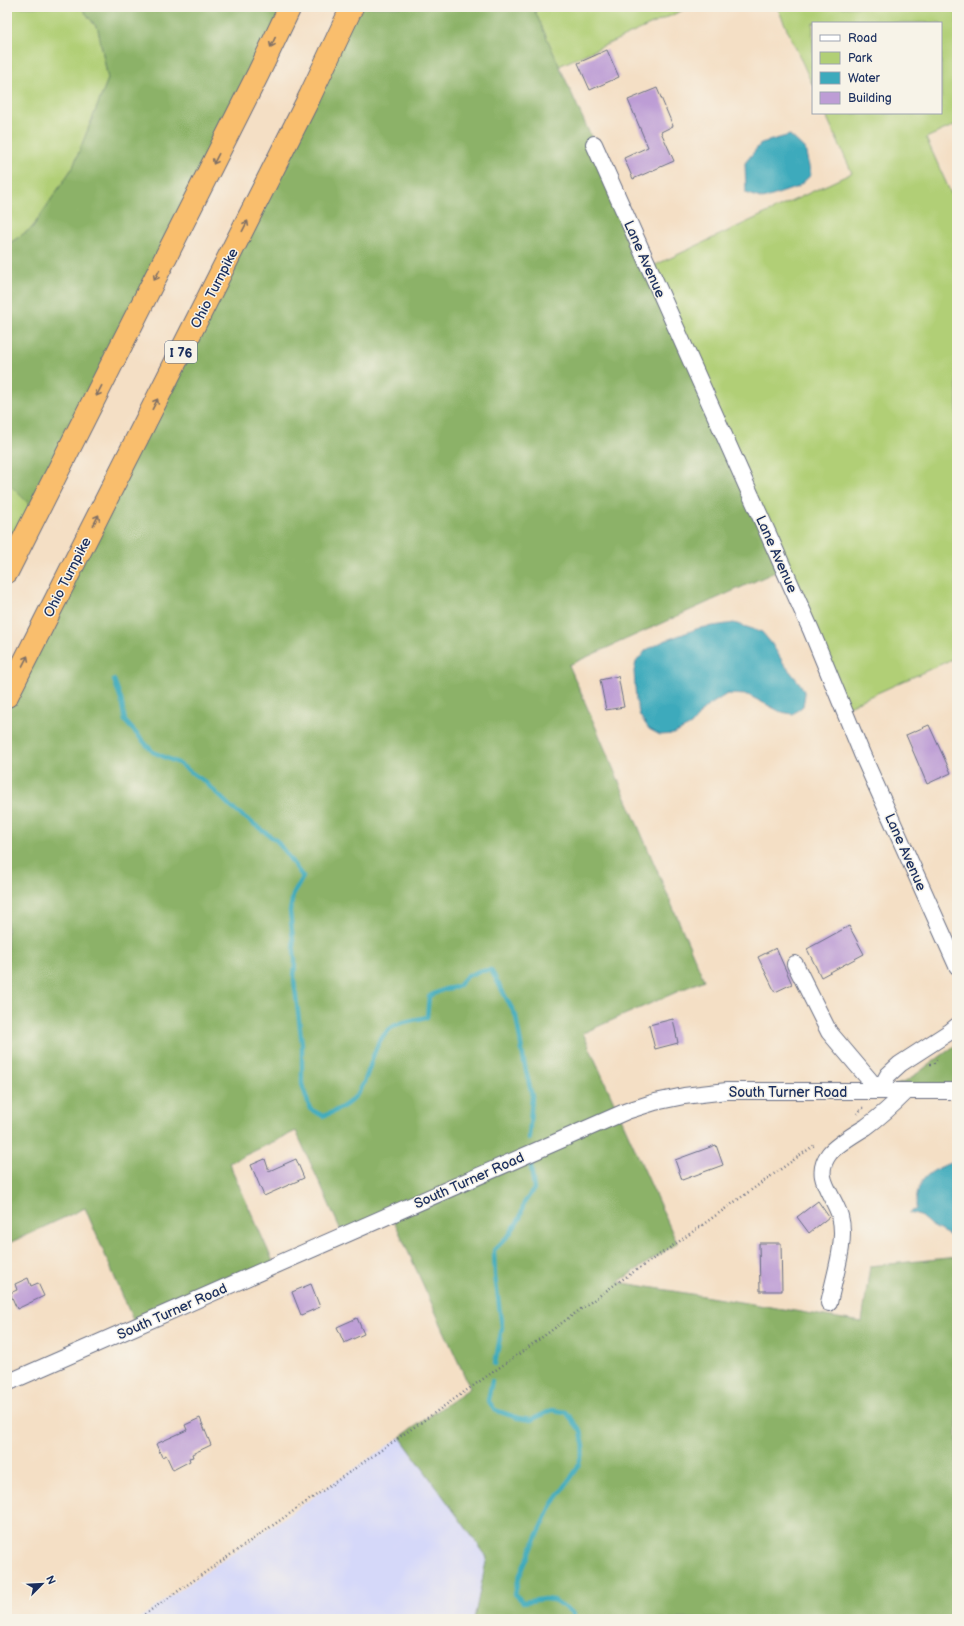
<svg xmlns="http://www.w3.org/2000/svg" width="964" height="1626" font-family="'Balsamiq Sans',sans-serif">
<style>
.built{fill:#d5d8f9}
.green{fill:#b1cf76;stroke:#667f6a}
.forest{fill:#8cb267;stroke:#547062}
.water{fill:#3daabc;stroke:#2c6c8d}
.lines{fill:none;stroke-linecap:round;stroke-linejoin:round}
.stream{stroke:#3daabc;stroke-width:4.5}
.building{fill:#bd9dd5}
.minor-casing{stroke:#676d82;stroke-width:18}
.highway-casing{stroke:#676d82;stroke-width:24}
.path{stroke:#676d82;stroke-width:2.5;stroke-dasharray:1 3;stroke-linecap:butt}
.minor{stroke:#fff;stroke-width:16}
.highway{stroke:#f9be6d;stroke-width:22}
.oneway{stroke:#7f6f65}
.labels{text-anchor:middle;stroke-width:3;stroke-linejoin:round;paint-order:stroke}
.shield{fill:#f7f3e8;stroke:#5d6a87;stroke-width:1}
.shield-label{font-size:13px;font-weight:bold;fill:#1b2f5e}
.street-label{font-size:14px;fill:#1b2f5e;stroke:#f7f3e8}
</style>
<rect width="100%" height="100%" fill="#f7f3e8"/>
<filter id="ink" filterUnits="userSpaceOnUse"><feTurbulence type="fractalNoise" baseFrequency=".025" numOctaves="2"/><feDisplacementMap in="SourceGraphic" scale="8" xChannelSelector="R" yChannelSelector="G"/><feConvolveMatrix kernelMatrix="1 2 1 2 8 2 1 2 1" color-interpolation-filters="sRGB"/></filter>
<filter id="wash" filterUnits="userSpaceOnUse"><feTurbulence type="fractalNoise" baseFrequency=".012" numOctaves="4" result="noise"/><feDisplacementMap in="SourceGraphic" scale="16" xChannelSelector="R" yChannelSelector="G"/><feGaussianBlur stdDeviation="0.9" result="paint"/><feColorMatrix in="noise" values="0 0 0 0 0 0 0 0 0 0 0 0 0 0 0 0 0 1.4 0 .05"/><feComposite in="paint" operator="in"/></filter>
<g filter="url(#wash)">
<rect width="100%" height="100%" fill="#f4dfc5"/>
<!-- built -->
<polygon class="built" points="400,1437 487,1557 474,1619 138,1619"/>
<!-- green -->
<g class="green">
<polygon points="7,7 81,7 98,29 108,79 73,167 32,228 7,245"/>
<polygon points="533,7 690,7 559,66"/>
<polygon points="777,7 957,7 957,124 926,138 957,207 957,657 844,708 649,268 852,173 825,113 941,113 941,23 813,23 813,86"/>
<polygon points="7,482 37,512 7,572"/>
</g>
<!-- forest -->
<g class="forest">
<polygon points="81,7 290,7 37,512 7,482 7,245 32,228 73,167 108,79 98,29"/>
<polygon points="352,7 533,7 784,568 569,665 704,980 583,1033 677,1243 618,1282 862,1322 870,1266 957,1257 957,1619 474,1619 487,1557 400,1437 470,1388 391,1214 343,1235 296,1131 229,1163 275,1266 136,1327 85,1208 7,1244 7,696"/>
<polygon points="957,1044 957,1091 880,1091 907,1081"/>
</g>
<!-- water -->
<g class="water">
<polygon points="790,135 805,149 811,175 798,187 763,199 746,193 745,163 761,143"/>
<polygon points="734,623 762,632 772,644 784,664 801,685 805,694 803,706 793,714 781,712 748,695 727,694 705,708 691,725 674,734 660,735 649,729 640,716 636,701 634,671 636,662 646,650 664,641 699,628"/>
<path d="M 957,1160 L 957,1239 L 956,1239 L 932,1226 L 920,1216 L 909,1213 L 916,1209 C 916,1176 929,1172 957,1160 Z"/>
</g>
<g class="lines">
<!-- stream -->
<g class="stream">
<path d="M 114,680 L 121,699 L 125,721 L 153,752 L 178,763 L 205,782 L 232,808 L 277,841 L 303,877 L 293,895 L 290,911 L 295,960 L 294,980 L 302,1044 L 302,1084 L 310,1109 L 323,1116 C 337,1111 352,1103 360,1090 C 373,1069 371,1041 394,1026 C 400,1022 419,1019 427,1017 L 429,996 L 445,989 L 457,987 L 466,977 L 479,971 L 491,970 L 516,1016 L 524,1062 L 532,1096 L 529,1139"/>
<polyline points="495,1364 502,1327 495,1276 494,1250 509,1235 520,1218 524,1203 534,1189 531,1166"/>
<polyline points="492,1381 488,1400 495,1410 518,1418 531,1420 552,1410 566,1412 581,1431 584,1447 577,1469 552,1505 534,1543 519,1577 515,1594 523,1602 544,1599 554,1600 574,1614 573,1619"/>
</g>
</g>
<g id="blocks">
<!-- building -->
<g class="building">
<polygon points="607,50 619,77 590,90 578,63"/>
<polygon points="657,88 673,126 661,132 674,161 633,179 624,158 648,147 628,100"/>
<polygon points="618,676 624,707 606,710 600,680"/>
<polygon points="929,725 951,773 927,784 906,735"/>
<polygon points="849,926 864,954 821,977 807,949"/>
<polygon points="776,948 792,984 775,992 758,957"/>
<polygon points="673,1019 678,1043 655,1049 649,1025"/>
<polygon points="716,1145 723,1165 682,1180 675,1160"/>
<polygon points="265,1159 269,1171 296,1159 304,1178 264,1196 251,1165"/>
<polygon points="818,1201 829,1217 809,1233 797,1217"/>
<polygon points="759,1243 781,1243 782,1291 760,1291"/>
<polygon points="28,1278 31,1286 38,1283 44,1296 17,1309 10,1293 17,1290 15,1284"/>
<polygon points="311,1284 320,1307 301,1315 292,1292"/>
<polygon points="357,1318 364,1334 344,1343 337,1327"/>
<polygon points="200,1418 211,1445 192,1454 193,1457 189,1458 190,1461 173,1470 166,1455 162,1457 156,1444 187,1430 185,1425"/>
</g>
</g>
</g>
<g filter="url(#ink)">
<use href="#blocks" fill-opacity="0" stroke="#676d82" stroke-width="1"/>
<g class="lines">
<!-- minor casing -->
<g class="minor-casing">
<g id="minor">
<polyline points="594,144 811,630 862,754 957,966"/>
<polyline points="795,964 829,1032 879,1091 888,1075 900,1064 951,1031 957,1026"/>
<path d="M 829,1303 C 834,1277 847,1241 840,1216 C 833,1193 812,1177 829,1154 C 835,1146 856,1133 866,1127 C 881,1116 894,1104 907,1091"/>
<polyline points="7,1383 538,1150 627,1111 655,1102 684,1096 727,1091 957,1091"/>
</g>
</g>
<!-- highway casing -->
<g class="highway-casing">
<g id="highway">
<polyline points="7,572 258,74 290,7"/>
<polyline points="7,696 310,96 352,7"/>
</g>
</g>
<!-- path -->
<g class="path">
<polyline points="930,1064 933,1064 938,1059"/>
<polyline points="857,1114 862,1108 865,1108"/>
<polyline points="138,1619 400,1437 523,1351 617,1283 677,1243 816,1144"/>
</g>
<!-- minor -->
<use href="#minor" class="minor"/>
<!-- highway -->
<use href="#highway" class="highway"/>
</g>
<!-- one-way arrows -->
<defs><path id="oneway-shaft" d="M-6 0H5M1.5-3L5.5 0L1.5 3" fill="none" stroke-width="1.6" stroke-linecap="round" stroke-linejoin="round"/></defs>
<g class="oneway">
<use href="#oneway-shaft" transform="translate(273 42) rotate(115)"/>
<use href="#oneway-shaft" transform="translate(216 159) rotate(117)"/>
<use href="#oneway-shaft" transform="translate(245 226) rotate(-63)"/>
<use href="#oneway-shaft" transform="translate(157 275) rotate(117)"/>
<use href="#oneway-shaft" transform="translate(99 391) rotate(117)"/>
<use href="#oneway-shaft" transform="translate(155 404) rotate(-63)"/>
<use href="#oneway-shaft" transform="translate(96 520) rotate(-63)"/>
<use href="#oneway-shaft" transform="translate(25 661) rotate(-63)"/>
</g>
</g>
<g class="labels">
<!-- shield labels -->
<rect class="shield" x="165" y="341" width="32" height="22" rx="3"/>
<g class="shield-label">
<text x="181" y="357">I 76</text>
</g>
<!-- street labels -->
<g class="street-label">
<text transform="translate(645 259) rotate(66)" y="5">Lane Avenue</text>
<text transform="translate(214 288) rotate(-63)" y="5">Ohio Turnpike</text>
<text transform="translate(777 554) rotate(66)" y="5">Lane Avenue</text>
<text transform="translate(67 577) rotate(-63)" y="5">Ohio Turnpike</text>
<text transform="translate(906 852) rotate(66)" y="5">Lane Avenue</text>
<text x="788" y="1097">South Turner Road</text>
<text transform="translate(469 1180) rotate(-24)" y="5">South Turner Road</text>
<text transform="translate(172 1311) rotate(-24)" y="5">South Turner Road</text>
</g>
</g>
<!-- margin -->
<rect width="964" height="1626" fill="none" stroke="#f7f3e8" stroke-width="24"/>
<!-- legend -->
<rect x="812" y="22" width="130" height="92" fill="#f7f3e8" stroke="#9fa5b1"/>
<rect x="820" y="35" width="20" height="6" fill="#ffffff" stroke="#9fa5b1"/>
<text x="848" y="42" font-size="12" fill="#1b2f5e">Road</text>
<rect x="820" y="52" width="20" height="12" fill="#b1cf76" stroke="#9fa5b1"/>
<text x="848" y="62" font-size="12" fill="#1b2f5e">Park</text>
<rect x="820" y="72" width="20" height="12" fill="#3daabc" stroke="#9fa5b1"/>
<text x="848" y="82" font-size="12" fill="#1b2f5e">Water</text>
<rect x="820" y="92" width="20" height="12" fill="#bd9dd5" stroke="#9fa5b1"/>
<text x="848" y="102" font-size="12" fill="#1b2f5e">Building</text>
<!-- north arrow -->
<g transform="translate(42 1584) rotate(66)" stroke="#f7f3e8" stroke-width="3" paint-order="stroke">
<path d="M0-3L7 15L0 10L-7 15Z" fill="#1b2f5e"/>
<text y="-6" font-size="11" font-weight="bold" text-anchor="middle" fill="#1b2f5e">N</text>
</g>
</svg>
